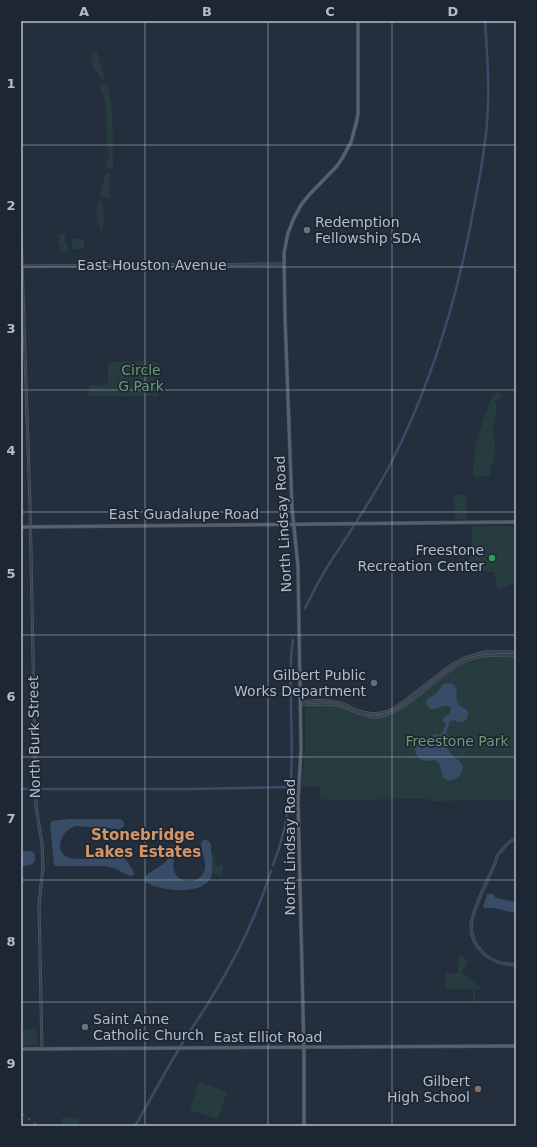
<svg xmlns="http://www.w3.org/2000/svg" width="537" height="1147" font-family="'DejaVu Sans',sans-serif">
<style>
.green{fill:#263c3f}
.water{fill:#394c67}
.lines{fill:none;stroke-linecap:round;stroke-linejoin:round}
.canal{stroke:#394c67;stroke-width:2.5}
.minor-casing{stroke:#565f6c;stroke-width:3}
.major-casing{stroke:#414a57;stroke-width:4}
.minor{stroke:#38414e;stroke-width:2}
.major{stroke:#56606e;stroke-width:3}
.rail{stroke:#5a6575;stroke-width:1;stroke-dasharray:4 4;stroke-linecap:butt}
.grid{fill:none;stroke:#b4bcc9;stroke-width:1;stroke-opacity:0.55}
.worship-dot{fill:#6b7280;stroke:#1d2633;stroke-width:1.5}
.leisure-dot{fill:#2e9e5b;stroke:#1d2633;stroke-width:1.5}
.service-dot{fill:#5c6f8a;stroke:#1d2633;stroke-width:1.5}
.education-dot{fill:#8d6e63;stroke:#1d2633;stroke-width:1.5}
.labels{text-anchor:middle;stroke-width:3.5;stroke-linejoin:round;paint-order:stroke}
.poi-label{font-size:14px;fill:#b4bcc9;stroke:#1d2633;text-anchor:end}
.street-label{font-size:14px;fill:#b4bcc9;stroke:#1d2633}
.park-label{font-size:14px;fill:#6b9a76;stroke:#1d2633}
.neighbourhood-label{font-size:15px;font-weight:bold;fill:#d59563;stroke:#1d2633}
.neatline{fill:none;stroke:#b4bcc9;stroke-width:1.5}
.grid-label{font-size:13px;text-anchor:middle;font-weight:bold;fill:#b4bcc9}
</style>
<rect width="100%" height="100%" fill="#242f3e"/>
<!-- green -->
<g class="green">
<polygon points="97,52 105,79 101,80 98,73 93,69 92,54"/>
<path d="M 107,83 C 114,111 113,139 113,168 L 105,169 L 109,156 L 107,140 L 106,118 L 105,100 L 99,86 Z"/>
<polygon points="110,172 110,199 104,198 100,196 105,173"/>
<path d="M 98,202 L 103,203 C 103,211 106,226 101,232 C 96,222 96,212 98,202 Z"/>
<polygon points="59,234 65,234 65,244 67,245 67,251 60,251 60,244 58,244 58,240 60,239"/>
<rect x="72" y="239" width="12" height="10"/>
<polygon points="150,361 159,364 159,396 89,396 89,385 104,386 108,383 108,363 109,362"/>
<path d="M 500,392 L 501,397 L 500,399 L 495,400 L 496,407 L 495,425 L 492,427 C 493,432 494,436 495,440 C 495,449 494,456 494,464 L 491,465 L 490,471 L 490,476 L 476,477 L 473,475 C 472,447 483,420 493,394 Z"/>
<polygon points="456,495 464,495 466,496 467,516 465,519 455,519 455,507 453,504 454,496"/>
<polygon points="475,526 509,526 516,527 516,583 498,589 494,572 488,572 467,565 471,552 472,528"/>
<path d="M 516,656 L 516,800 L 429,801 L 429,799 L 322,800 L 322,798 L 320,798 L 320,786 L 302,786 L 305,748 L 305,707 L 306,706 C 318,704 332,704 343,708 C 348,710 353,713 358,715 C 372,720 387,717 399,710 L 453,669 L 464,662 L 470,660 L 485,657 Z"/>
<polygon points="173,843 175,849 173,855 171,854 168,855 166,857 162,849"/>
<polygon points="211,854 215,854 215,860 214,863 214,865 219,866 221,865 223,865 222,876 212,873"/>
<polygon points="462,955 469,963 461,972 481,988 481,989 475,989 475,1002 473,1002 473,989 446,989 446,973 458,973 458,956"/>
<polygon points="21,1029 37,1029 37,1045 21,1046"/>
<polygon points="199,1082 227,1092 218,1119 190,1110"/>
<rect x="62" y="1118" width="17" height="8"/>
</g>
<!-- water -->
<g class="water">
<path d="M 447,683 C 463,684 453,696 458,704 C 461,707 466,708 468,712 L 468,717 L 464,722 L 458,722 L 455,720 L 450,721 L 446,734 L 451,738 C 451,742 447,745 448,749 C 451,758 465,760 462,771 C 461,774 460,777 457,778 C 454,780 451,780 448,780 C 438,777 444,768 438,762 C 435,759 431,761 426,761 C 417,760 413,751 416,743 L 422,744 L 425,739 L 430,738 L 434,734 L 441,735 L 446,724 L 443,721 L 443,718 L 450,714 L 451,708 C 444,702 439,710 431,709 C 427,707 425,703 428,698 L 436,694 L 442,685 Z"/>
<path d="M 70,819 L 118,819 L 122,820 L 124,823 L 124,826 L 120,829 L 76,826 C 60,830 53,853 70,858 C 88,864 116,843 129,864 C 131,868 134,870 134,875 L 130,876 L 114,868 L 106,866 L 57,866 L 54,865 L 50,824 L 52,821 Z"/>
<path d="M 203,840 L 207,840 L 211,844 C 211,850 213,870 212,875 C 205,897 160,891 145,882 L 145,876 L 166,862 L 168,858 L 171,856 L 174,857 C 174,863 172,867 175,873 C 181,886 202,883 205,869 C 206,862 202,853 201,846 L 201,844 Z"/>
<path d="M 21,851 L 30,851 L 34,853 C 38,864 30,866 21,866 Z"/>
<polygon points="487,894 493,894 496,898 516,902 516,913 493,908 484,908 483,906 487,896 486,895"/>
</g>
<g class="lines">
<!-- canal -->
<g class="canal">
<path d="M 305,608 C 313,593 321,576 331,561 C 338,550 346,539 353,527 C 366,507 379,486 390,465 C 431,385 457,300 473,212 C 479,182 485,152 487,122 C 490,88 487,54 485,21"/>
<polyline points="21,789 31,789"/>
<polyline points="40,789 189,789 290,787"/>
<path d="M 273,865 C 293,817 293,763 291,711 C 291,687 289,663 293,640"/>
<path d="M 135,1126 C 151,1098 167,1069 183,1042 C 193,1026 204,1011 213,995 C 237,956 257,915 271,871"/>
</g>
<!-- minor casing -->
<g class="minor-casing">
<g id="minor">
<polyline points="21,233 30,505 36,807 42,843 43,867 39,905 42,1049"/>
<polyline points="21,266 284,264"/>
<path d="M 302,702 C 313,700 328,700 339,703 C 345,704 350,707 356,710 C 370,716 385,714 398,706 L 453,664 L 464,658 L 485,652 L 516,652"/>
<path d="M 301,703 C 312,707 325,702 337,705 C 351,708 361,717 375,717 C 405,716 437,674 465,661 C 481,654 499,655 516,655"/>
<path d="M 516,838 C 508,842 503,848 498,855 C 493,868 488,880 482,892 C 473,914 463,932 482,952 C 492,962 503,964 516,965"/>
</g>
</g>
<!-- major casing -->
<g class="major-casing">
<g id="major">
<polyline points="21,527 516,522"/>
<polyline points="21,1049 516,1046"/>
<polyline points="304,1126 304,1052 298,802 301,749 298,566 292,508 285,317 284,253 288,233 294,218 301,205 309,195 337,166 343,157 351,142 356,124 358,114 358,21"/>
</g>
</g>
<!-- minor -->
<use href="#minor" class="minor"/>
<!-- major -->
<use href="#major" class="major"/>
<!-- rail -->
<polyline class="rail" points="21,1113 38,1126"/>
</g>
<!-- grid -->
<path class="grid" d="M 145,21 L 145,1126M 268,21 L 268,1126M 392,21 L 392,1126M 21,145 L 516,145M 21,267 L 516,267M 21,390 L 516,390M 21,512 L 516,512M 21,635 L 516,635M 21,757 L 516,757M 21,880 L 516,880M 21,1002 L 516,1002"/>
<!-- markers -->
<g class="worship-dot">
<circle cx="307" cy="230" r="4"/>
<circle cx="85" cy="1027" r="4"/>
</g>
<circle class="leisure-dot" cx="492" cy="558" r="4"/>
<circle class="service-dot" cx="374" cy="683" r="4"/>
<circle class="education-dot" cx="478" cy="1089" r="4"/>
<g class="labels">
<!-- poi labels -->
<g class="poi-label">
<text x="315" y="227" text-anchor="start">Redemption<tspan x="315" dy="16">Fellowship SDA</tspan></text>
<text x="484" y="555">Freestone<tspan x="484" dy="16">Recreation Center</tspan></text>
<text x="366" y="680">Gilbert Public<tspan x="366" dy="16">Works Department</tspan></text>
<text x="93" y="1024" text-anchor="start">Saint Anne<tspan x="93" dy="16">Catholic Church</tspan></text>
<text x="470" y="1086">Gilbert<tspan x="470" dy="16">High School</tspan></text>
</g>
<!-- street labels -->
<g class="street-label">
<text x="152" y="270">East Houston Avenue</text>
<text x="184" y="519">East Guadalupe Road</text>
<text transform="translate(283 524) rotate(-93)" y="5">North Lindsay Road</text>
<text transform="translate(34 737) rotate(-91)" y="5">North Burk Street</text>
<text transform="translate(290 847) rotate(-90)" y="5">North Lindsay Road</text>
<text x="268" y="1042">East Elliot Road</text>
</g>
<!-- park labels -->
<g class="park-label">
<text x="141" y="375">Circle<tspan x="141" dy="16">G Park</tspan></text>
<text x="457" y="746">Freestone Park</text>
</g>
<!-- neighbourhood labels -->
<g class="neighbourhood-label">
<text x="143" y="840">Stonebridge<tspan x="143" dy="17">Lakes Estates</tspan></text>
</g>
</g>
<!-- border -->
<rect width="537" height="1147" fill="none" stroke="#1d2633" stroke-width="44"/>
<rect x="22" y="22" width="493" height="1103" class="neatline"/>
<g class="grid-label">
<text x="84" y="16">A</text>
<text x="207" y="16">B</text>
<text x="330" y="16">C</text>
<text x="453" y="16">D</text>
<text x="11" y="88">1</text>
<text x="11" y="210">2</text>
<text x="11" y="333">3</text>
<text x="11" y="455">4</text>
<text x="11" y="578">5</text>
<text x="11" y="701">6</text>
<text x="11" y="823">7</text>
<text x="11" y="946">8</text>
<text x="11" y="1068">9</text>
</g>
</svg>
